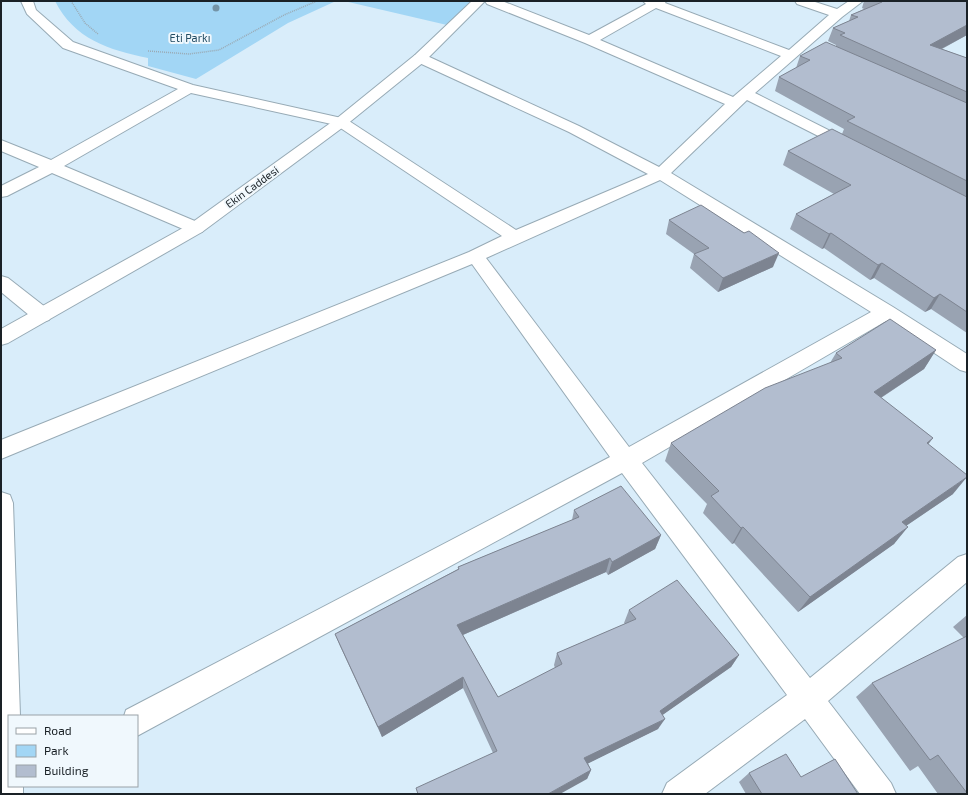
<svg xmlns="http://www.w3.org/2000/svg" width="968" height="795" font-family="'Exo 2',sans-serif">
<style>
.green{fill:#a2d6f5}
.lines{fill:none;stroke-linecap:round;stroke-linejoin:round}
.minor-casing{stroke:#97aab5;stroke-width:2}
.tertiary-casing{stroke:#97aab5;stroke-width:2}
.path{stroke:#9aaab4;stroke-width:1.5;stroke-dasharray:1 1;stroke-linecap:butt}
.minor{fill:#fff;fill-rule:evenodd}
.tertiary{fill:#fff;fill-rule:evenodd}
.tree{fill:#7494a7}
.wall{fill:#99a3b2}
.shaded-wall{fill:#7d8491}
.building{fill:#b2bdcf;stroke:#7d8491}
.labels{text-anchor:middle;stroke-width:4;stroke-linejoin:round;paint-order:stroke}
.far-park-label{font-size:11px;fill:#224c63;stroke:#f0f8fd}
.far-street-label{font-size:11px;fill:#1a2126;stroke:#f0f8fd}
</style>
<rect width="100%" height="100%" fill="#d9edfa"/>
<!-- green -->
<g class="green">
<path d="M 55,1 L 336,1 L 288,23 L 196,79 L 148,66 L 148,58 C 109,50 74,39 55,1 Z"/>
<polygon points="344,1 471,1 447,25"/>
</g>
<g class="lines">
<!-- minor casing -->
<g class="minor-casing">
<g id="minor">
<path d="M 21,1 L 33,1 L 36,10 L 73,42 L 193,85 L 346,119 L 516,230 L 648,174 L 569,132 L 415,61 L 413,58 L 415,55 L 425,55 L 579,126 L 659,167 L 725,104 L 585,43 L 487,4 L 485,1 L 502,1 L 589,35 L 646,4 L 643,1 L 666,1 L 665,3 L 789,50 L 829,15 L 797,4 L 795,1 L 812,1 L 837,9 L 849,1 L 863,1 L 842,17 L 755,93 L 854,143 L 857,146 L 854,149 L 849,151 L 844,149 L 747,100 L 671,173 L 893,307 L 967,354 L 967,372 L 960,370 L 886,321 L 642,463 L 810,678 L 958,557 L 967,554 L 967,582 L 828,701 L 891,783 L 896,794 L 860,794 L 805,719 L 705,794 L 662,794 L 667,783 L 787,695 L 622,473 L 137,736 L 137,716 L 124,716 L 126,710 L 610,457 L 472,264 L 1,459 L 1,440 L 469,252 L 502,236 L 336,125 L 191,93 L 64,166 L 202,224 L 205,228 L 202,232 L 196,233 L 190,232 L 52,173 L 7,196 L 1,197 L 1,186 L 39,167 L 1,151 L 1,140 L 51,160 L 178,89 L 63,48 L 27,14 ZM 656,8 L 781,56 L 733,97 L 600,40 ZM 660,180 L 871,312 L 629,447 L 486,258 Z"/>
<polygon points="1,276 8,278 49,310 52,315 49,320 42,322 35,320 1,292"/>
<polygon points="1,492 10,495 13,503 20,716 9,716 9,786 23,786 23,794 1,794"/>
</g>
</g>
<!-- tertiary casing -->
<g class="tertiary-casing">
<polygon id="tertiary" points="472,1 485,1 425,61 346,125 202,232 8,343 1,345 1,329 190,224 336,119 415,55"/>
</g>
<!-- path -->
<g class="path">
<polyline points="71,1 85,23 98,34"/>
<polyline points="148,51 189,54 219,50 284,15 317,1"/>
</g>
<!-- minor -->
<use href="#minor" class="minor"/>
<!-- tertiary -->
<use href="#tertiary" class="tertiary"/>
</g>
<!-- trees -->
<circle class="tree" cx="216" cy="8" r="3.5"/>
<!-- wall -->
<g class="wall">
<polygon points="864,1 967,1 967,35 942,49 967,58 967,333 931,309 925,312 874,278 870,280 824,248 822,249 790,229 796,214 834,194 783,165 788,151 842,134 844,129 775,91 779,77 796,68 800,56 836,47 836,45 828,41 833,28 849,21 851,15 864,9 862,8"/>
<polygon points="669,220 773,267 718,292 690,268 694,254 666,234"/>
<polygon points="936,350 924,369 881,398 933,438 928,444 953,494 906,526 894,544 798,612 734,543 732,544 703,513 707,504 665,461 671,443 830,363 836,353"/>
<polygon points="574,510 661,535 655,549 608,575 606,572 463,635 498,697 555,668 554,665 557,653 625,624 624,623 629,610 739,655 731,667 662,715 658,729 588,763 591,770 587,779 493,753 463,688 382,737 340,646 335,634 458,569 458,567 572,520"/>
<polygon points="967,615 967,794 938,794 918,766 910,771 856,697 872,683 964,638 953,627"/>
<polygon points="749,773 801,777 858,794 746,794 739,782"/>
</g>
<!-- shaded-wall -->
<g class="shaded-wall">
<polygon points="967,25 967,35 924,58 930,45"/>
<polygon points="831,233 824,248 822,249 829,234"/>
<polygon points="779,253 773,267 718,292 723,278"/>
<polygon points="882,263 874,278 870,280 878,265"/>
<polygon points="940,294 931,309 925,312 934,298"/>
<polygon points="936,350 924,369 862,410 874,392"/>
<polygon points="933,438 919,456 927,443"/>
<polygon points="967,477 953,494 888,538 902,522"/>
<polygon points="743,527 734,543 732,544 741,528"/>
<polygon points="908,527 894,544 798,612 810,597"/>
<polygon points="661,535 655,549 608,575 612,562"/>
<polygon points="610,558 606,572 458,637 457,625"/>
<polygon points="739,655 731,667 654,721 660,711"/>
<polygon points="463,677 463,688 382,737 378,727"/>
<polygon points="665,719 658,729 581,767 584,758"/>
<polygon points="591,770 587,779 560,794 548,794"/>
</g>
<!-- building -->
<g class="building">
<polygon points="880,1 967,1 967,25 930,45 967,58 967,92 840,35 845,33 833,28 858,17 851,15 882,2"/>
<polygon points="826,42 967,103 967,181 847,121 855,117 779,77 810,60 800,56"/>
<polygon points="832,129 967,197 967,312 940,294 934,298 882,263 878,265 831,233 829,234 796,214 851,185 788,151"/>
<polygon points="701,205 744,233 749,231 779,253 723,278 694,254 709,248 669,220"/>
<polygon points="890,319 936,350 874,392 933,438 927,443 967,475 967,477 902,522 908,527 810,597 743,527 741,528 711,496 719,491 671,443 765,388 842,358 836,353"/>
<polygon points="621,486 661,535 612,562 610,558 457,625 498,697 562,664 557,653 636,619 629,610 677,580 739,655 660,711 665,719 584,758 591,770 548,794 418,794 416,788 497,751 463,677 378,727 335,634 459,569 458,567 579,517 574,510"/>
<polygon points="967,636 967,793 938,755 930,760 872,683"/>
<polygon points="786,754 801,777 835,759 858,794 762,794 749,773"/>
</g>
<g class="labels">
<!-- far-park labels -->
<g class="far-park-label">
<text x="190" y="42">Eti Parkı</text>
</g>
<!-- far-street labels -->
<g class="far-street-label">
<text transform="translate(252 187) rotate(-36)" y="4">Ekin Caddesi</text>
</g>
</g>
<!-- border -->
<rect width="968" height="795" fill="none" stroke="#1a2126" stroke-width="4"/>
<!-- legend -->
<rect x="8" y="715" width="130" height="72" fill="#f0f8fd" stroke="#9aa2a7"/>
<rect x="16" y="728" width="20" height="6" fill="#ffffff" stroke="#9aa2a7"/>
<text x="44" y="735" font-size="12" fill="#1a2126">Road</text>
<rect x="16" y="745" width="20" height="12" fill="#a2d6f5" stroke="#9aa2a7"/>
<text x="44" y="755" font-size="12" fill="#1a2126">Park</text>
<rect x="16" y="765" width="20" height="12" fill="#b2bdcf" stroke="#9aa2a7"/>
<text x="44" y="775" font-size="12" fill="#1a2126">Building</text>
</svg>
